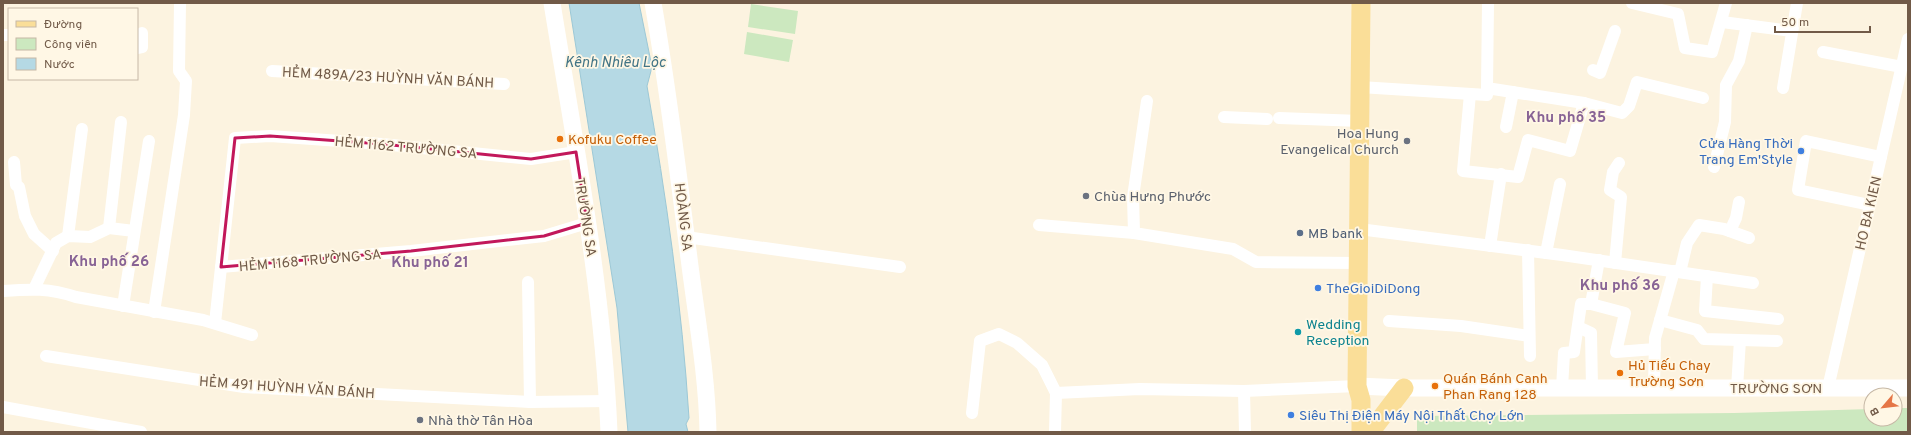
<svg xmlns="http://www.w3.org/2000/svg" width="1911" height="435" font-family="Overpass,sans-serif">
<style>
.green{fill:#cce8bf}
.water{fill:#b5d9e4;stroke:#9cc8d6}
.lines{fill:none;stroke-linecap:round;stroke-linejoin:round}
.street{stroke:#fff;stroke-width:12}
.secondary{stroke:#fff;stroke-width:17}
.primary{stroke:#fade98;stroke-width:19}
.marked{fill:none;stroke:#c2185b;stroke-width:3;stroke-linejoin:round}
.food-dot{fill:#e8710a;stroke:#fff7e5;stroke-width:1.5}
.worship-dot{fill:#6b7280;stroke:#fff7e5;stroke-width:1.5}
.shop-dot{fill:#3f7fe0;stroke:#fff7e5;stroke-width:1.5}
.service-dot{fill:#5c6f8a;stroke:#fff7e5;stroke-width:1.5}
.culture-dot{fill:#0f9aa8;stroke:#fff7e5;stroke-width:1.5}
.labels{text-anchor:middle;stroke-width:3.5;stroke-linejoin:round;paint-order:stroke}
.street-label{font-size:14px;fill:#715a48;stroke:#fff7e5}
.worship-label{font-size:14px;fill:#5b616d;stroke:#fff7e5;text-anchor:start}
.food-label{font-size:14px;fill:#c56008;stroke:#fff7e5;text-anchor:start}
.shop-label{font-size:14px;fill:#366cbe;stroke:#fff7e5;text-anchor:start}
.service-label{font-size:14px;fill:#4e5e75;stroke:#fff7e5;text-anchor:start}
.culture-label{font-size:14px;fill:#0d838f;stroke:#fff7e5;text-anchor:start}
.water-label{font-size:15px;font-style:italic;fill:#427485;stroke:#fff7e5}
.neighbourhood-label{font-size:15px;font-weight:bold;fill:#886395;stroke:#fff7e5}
</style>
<rect width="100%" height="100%" fill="#fcf3e0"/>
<!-- green -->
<g class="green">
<polygon points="751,4 798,11 795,34 748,27"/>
<polygon points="747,32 793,40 789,62 744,54"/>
<polygon points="1895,408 1908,408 1908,432 1417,432 1417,416 1734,413 1871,409 1871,419 1895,419"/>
</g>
<!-- water -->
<path class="water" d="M 569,3 L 639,3 L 652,67 L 647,86 C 666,196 682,306 689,418 L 686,424 L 688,432 L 628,432 L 617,308 Z"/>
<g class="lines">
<!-- street -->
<g class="street">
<polyline points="1632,3 1678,14 1685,48 1712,52 1726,3"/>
<polyline points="1722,22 1792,31"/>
<polyline points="3,35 9,35"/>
<polyline points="137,48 142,47 142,33"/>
<polyline points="1823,52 1902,67"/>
<polyline points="1593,70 1600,73 1615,31"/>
<polyline points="272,71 504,84"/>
<polyline points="1360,87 1487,95 1487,89 1493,89 1584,103 1622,113 1629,106 1637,82 1703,98"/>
<polyline points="1783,88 1797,3"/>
<polyline points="1487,89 1488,3"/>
<polyline points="1470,94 1463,171 1518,177 1528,140 1570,151 1584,103"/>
<polyline points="1147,101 1133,197 1134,233 1233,249 1256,262 1359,263"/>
<polyline points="1224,117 1267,119"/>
<polyline points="1279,118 1360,121"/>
<polyline points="1506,127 1513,92"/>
<polyline points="14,162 16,185 19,187 25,216 34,234 53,251"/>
<polyline points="1714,167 1725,122 1726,85 1739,61 1747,25"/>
<polyline points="1870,205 1798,190 1806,141 1881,157"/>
<polyline points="1039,225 1134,233"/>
<polyline points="109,228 121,122"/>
<polyline points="1359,229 1562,255 1753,283"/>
<polyline points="1730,231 1736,218 1739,202"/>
<polyline points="68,236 82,129"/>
<polyline points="686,237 900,267"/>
<polyline points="1490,246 1501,174"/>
<polyline points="1528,250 1530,356"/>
<polyline points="1546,253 1560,184"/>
<polyline points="1599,260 1591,304 1625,313 1616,352 1655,349"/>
<polyline points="1615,263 1621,197 1610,190 1613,172 1619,163"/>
<polyline points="221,267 411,251 544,236 587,223"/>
<polyline points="1680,272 1687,243 1699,225 1724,229 1749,238"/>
<polyline points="1707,276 1705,311 1778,319"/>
<polyline points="528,282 530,402"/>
<polyline points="34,289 56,243 68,236 90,237 109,228 134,231"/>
<path d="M 3,291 C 31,289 49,288 76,297 L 203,320 L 252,335"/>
<polyline points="123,306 149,141"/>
<polyline points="154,312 184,115 186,81 179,71 180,3"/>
<polyline points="1660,320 1697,330 1704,339 1777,341"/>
<polyline points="1389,321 1461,326 1529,336"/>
<polyline points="215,323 235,138 270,136 382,144 531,159 576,152"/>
<polyline points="1578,327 1591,333 1592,388"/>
<polyline points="46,356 244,387 530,402 608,401"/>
<polyline points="1562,388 1564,353 1574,352 1581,304 1591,304"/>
<polyline points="1654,388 1655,338 1674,271"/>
<polyline points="1737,388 1740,340"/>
<polyline points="1828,388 1908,39"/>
<polyline points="1056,393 1140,389 1244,391"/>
<polyline points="3,407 141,432"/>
<polyline points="972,413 980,341 999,334 1017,343 1042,365 1056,393 1055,432"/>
<polyline points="1245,432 1244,391 1357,386"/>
</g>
<!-- secondary -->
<g class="secondary">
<path d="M 552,3 C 575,145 603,288 609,432"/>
<path d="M 653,3 C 668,87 678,173 689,258 C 696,315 707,374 708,432"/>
<polyline points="1357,386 1404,388 1908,388"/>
</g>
<!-- primary -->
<g class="primary">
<polyline points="1361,3 1357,386 1361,400 1361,432"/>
<polyline points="1372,432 1375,426 1404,388"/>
</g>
</g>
<!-- marked area -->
<path class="marked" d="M 270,136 L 382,144 L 531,159 L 576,152 L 587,223 L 544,236 L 411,251 L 221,267 L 235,138 Z"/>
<!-- markers -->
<g class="food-dot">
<circle cx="560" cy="139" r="4"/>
<circle cx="1620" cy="373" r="4"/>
<circle cx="1435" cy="386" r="4"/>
</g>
<g class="worship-dot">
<circle cx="1407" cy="141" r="4"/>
<circle cx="1086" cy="196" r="4"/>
<circle cx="420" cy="420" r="4"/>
</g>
<g class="shop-dot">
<circle cx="1801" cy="151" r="4"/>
<circle cx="1318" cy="288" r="4"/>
<circle cx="1291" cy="415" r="4"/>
</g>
<circle class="service-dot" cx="1300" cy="233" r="4"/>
<circle class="culture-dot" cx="1298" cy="332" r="4"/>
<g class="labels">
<!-- street labels -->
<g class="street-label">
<text transform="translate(388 77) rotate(3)" y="5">HẺM 489A/23 HUỲNH VĂN BÁNH</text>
<text transform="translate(406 147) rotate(5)" y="5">HẺM 1162 TRƯỜNG SA</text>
<text transform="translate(1868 213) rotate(-77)" y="5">HO BA KIEN</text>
<text transform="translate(586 217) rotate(81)" y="5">TRƯỜNG SA</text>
<text transform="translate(684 217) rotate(83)" y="5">HOÀNG SA</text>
<text transform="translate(310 260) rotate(-5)" y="5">HẺM 1168 TRƯỜNG SA</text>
<text transform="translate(287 387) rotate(4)" y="5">HẺM 491 HUỲNH VĂN BÁNH</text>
<text x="1776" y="393">TRƯỜNG SƠN</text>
</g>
<!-- worship labels -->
<g class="worship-label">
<text x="1399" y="138" text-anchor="end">Hoa Hung<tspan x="1399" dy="16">Evangelical Church</tspan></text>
<text x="1094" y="201">Chùa Hưng Phước</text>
<text x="428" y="425">Nhà thờ Tân Hòa</text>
</g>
<!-- food labels -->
<g class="food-label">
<text x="568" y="144">Kofuku Coffee</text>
<text x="1628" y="370">Hủ Tiếu Chay<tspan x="1628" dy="16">Trường Sơn</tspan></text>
<text x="1443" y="383">Quán Bánh Canh<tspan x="1443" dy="16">Phan Rang 128</tspan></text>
</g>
<!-- shop labels -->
<g class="shop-label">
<text x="1793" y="148" text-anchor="end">Cửa Hàng Thời<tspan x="1793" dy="16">Trang Em'Style</tspan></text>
<text x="1326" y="293">TheGioiDiDong</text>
<text x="1299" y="420">Siêu Thị Điện Máy Nội Thất Chợ Lớn</text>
</g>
<!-- service labels -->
<g class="service-label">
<text x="1308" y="238">MB bank</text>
</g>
<!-- culture labels -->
<g class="culture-label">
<text x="1306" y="329">Wedding<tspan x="1306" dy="16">Reception</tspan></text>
</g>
<!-- water labels -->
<g class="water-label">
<text x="615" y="67">Kênh Nhiêu Lộc</text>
</g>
<!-- neighbourhood labels -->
<g class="neighbourhood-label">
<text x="1566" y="122">Khu phố 35</text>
<text x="109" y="266">Khu phố 26</text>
<text x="430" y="267">Khu phố 21</text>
<text x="1620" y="290">Khu phố 36</text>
</g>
</g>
<!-- border -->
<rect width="1911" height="435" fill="none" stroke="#715a48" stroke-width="8"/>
<!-- legend -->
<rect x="8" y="8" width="130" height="72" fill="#fff7e5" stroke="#c6b8a6"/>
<rect x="16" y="21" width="20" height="6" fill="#fade98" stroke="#c6b8a6"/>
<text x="44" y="28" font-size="12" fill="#715a48">Đường</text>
<rect x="16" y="38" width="20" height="12" fill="#cce8bf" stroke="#c6b8a6"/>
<text x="44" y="48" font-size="12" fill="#715a48">Công viên</text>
<rect x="16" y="58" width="20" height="12" fill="#b5d9e4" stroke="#c6b8a6"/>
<text x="44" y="68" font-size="12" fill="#715a48">Nước</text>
<!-- north arrow -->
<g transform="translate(1883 407) rotate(242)"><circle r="19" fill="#fff7e5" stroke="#c6b8a6"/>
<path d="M0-3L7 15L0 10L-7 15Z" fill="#e57646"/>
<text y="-6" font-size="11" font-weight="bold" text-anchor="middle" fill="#715a48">B</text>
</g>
<!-- scale -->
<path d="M1775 26v6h95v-6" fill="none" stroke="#715a48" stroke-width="2"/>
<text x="1781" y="26" font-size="12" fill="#715a48" stroke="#fff7e5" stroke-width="3" paint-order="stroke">50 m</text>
</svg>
